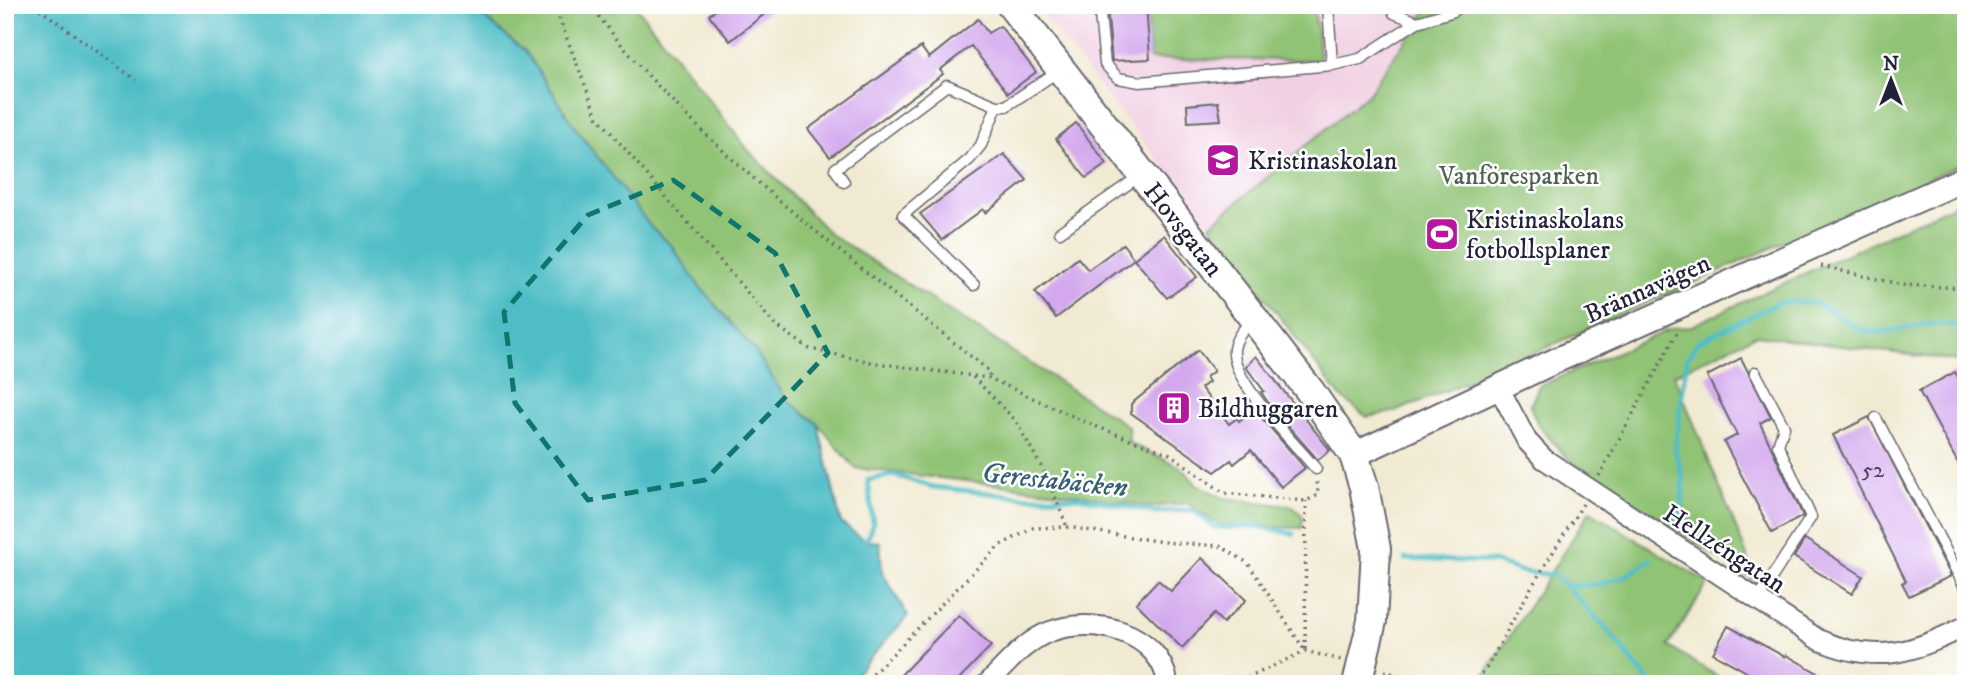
<svg xmlns="http://www.w3.org/2000/svg" width="1971" height="689" font-family="'IM FELL DW Pica',serif">
<style>
.built{fill:#f1d0e3}
.green{fill:#90c374;stroke:#597258;stroke-width:2}
.water{fill:#4fbdc6;stroke:#387080;stroke-width:2}
.lines{fill:none;stroke-linecap:round;stroke-linejoin:round}
.stream{stroke:#4fbdc6;stroke-width:5}
.building{fill:#d3a8ee}
.service-casing{stroke:#6a6870;stroke-width:13}
.minor-casing{stroke:#6a6870;stroke-width:23}
.tertiary-casing{stroke:#6a6870;stroke-width:28}
.secondary-casing{stroke:#6a6870;stroke-width:32}
.path{stroke:#6a6870;stroke-width:3.5;stroke-dasharray:2 5;stroke-linecap:butt}
.service{stroke:#fff;stroke-width:10}
.minor{stroke:#fff;stroke-width:19}
.tertiary{stroke:#fff;stroke-width:24}
.secondary{stroke:#fff;stroke-width:28}
.marked{fill:none;stroke:#0f766e;stroke-width:5;stroke-dasharray:14 9;stroke-linejoin:round}
.labels{text-anchor:middle;stroke-width:5;stroke-linejoin:round;paint-order:stroke}
.number-label{font-size:23px;fill:#4e4468}
.poi-label{font-size:26px;fill:#22223b;stroke:#fff;text-anchor:start}
.park-label{font-size:26px;fill:#4e6252;stroke:#fff}
.street-label{font-size:26px;fill:#22223b;stroke:#fff}
.water-label{font-size:28px;font-style:italic;fill:#346073;stroke:#fff}
</style>
<rect width="100%" height="100%" fill="#fff"/>
<filter id="ink" filterUnits="userSpaceOnUse"><feTurbulence type="fractalNoise" baseFrequency=".0143" numOctaves="2"/><feDisplacementMap in="SourceGraphic" scale="14" xChannelSelector="R" yChannelSelector="G"/><feConvolveMatrix kernelMatrix="1 2 1 2 8 2 1 2 1" color-interpolation-filters="sRGB"/></filter>
<filter id="wash" filterUnits="userSpaceOnUse"><feTurbulence type="fractalNoise" baseFrequency=".00686" numOctaves="4" result="noise"/><feDisplacementMap in="SourceGraphic" scale="28" xChannelSelector="R" yChannelSelector="G"/><feGaussianBlur stdDeviation="1.57" result="paint"/><feColorMatrix in="noise" values="0 0 0 0 0 0 0 0 0 0 0 0 0 0 0 0 0 1.4 0 .05"/><feComposite in="paint" operator="in"/></filter>
<g filter="url(#wash)">
<rect width="100%" height="100%" fill="#f1ead2"/>
<!-- built -->
<polygon class="built" points="1035,5 1430,5 1368,94 1210,225"/>
<!-- green -->
<g class="green">
<polygon points="469,5 635,5 749,151 830,234 1128,426 1129,443 1181,467 1197,485 1224,498 1292,506 1303,516 1302,528 1219,525 1187,503 1151,507 1077,494 855,468 818,424 786,399 755,351 699,286 671,245 651,227 577,130 526,52"/>
<polygon points="1146,5 1314,5 1320,60 1150,59"/>
<polygon points="1430,5 1966,5 1966,162 1500,368 1397,411 1367,417 1340,396 1210,225 1368,94"/>
<polygon points="1966,199 1966,362 1756,335 1674,374 1758,583 1569,460 1538,425 1530,406 1539,386 1673,328 1689,327"/>
<polygon points="1590,511 1708,583 1668,646 1730,684 1479,684"/>
</g>
<!-- water -->
<polygon class="water" points="5,5 469,5 526,52 577,130 651,227 671,245 699,286 755,351 786,399 818,424 841,523 866,541 880,542 882,572 908,616 847,684 5,684"/>
<g class="lines">
<!-- stream -->
<g class="stream">
<polyline points="1678,520 1682,506 1683,478 1675,450 1687,358 1699,341 1780,302 1817,303 1862,331 1883,332 1933,324 1966,326"/>
<polyline points="866,541 873,524 868,480 894,475 933,487 1025,497 1079,497 1155,512 1193,510 1216,528 1257,526 1294,534"/>
<path d="M 1405,559 L 1494,562 L 1524,572 L 1556,575 L 1566,586 C 1602,586 1622,581 1651,560"/>
<polyline points="1566,586 1609,632 1651,684"/>
</g>
</g>
<g id="blocks">
<!-- building -->
<g class="building">
<polygon points="722,5 776,5 730,41 709,15"/>
<polygon points="1107,5 1146,5 1150,59 1112,61"/>
<polygon points="978,19 988,33 1000,26 1036,72 1008,93 971,46 940,70 943,74 830,157 808,129 921,47 929,58"/>
<polygon points="1218,102 1221,120 1188,122 1187,105"/>
<polygon points="1076,123 1107,164 1086,178 1056,139"/>
<polygon points="1004,154 1027,180 985,213 983,209 942,240 920,214"/>
<polygon points="1164,235 1197,277 1167,298 1134,259"/>
<polygon points="1123,244 1134,259 1056,318 1035,292 1078,258 1088,270"/>
<polygon points="1198,350 1214,371 1206,377 1209,382 1201,388 1229,424 1237,418 1239,421 1254,409 1305,468 1281,487 1251,450 1234,464 1231,460 1215,472 1131,413 1131,404"/>
<polygon points="1256,356 1330,450 1318,460 1271,407 1261,392 1264,391 1246,367"/>
<polygon points="1741,358 1771,417 1760,423 1803,516 1772,533 1724,442 1737,435 1707,376"/>
<polygon points="1955,372 1966,391 1966,478 1919,391"/>
<polygon points="1869,417 1951,576 1909,596 1902,583 1906,581 1833,435"/>
<polygon points="1805,539 1863,576 1852,594 1794,557"/>
<polygon points="1202,558 1246,600 1223,623 1214,614 1182,648 1136,603 1158,580 1171,591"/>
<polygon points="959,615 991,646 954,684 892,684"/>
<polygon points="1728,626 1785,657 1786,655 1837,684 1768,684 1713,653"/>
</g>
</g>
</g>
<g filter="url(#ink)">
<use href="#blocks" fill-opacity="0" stroke="#6a6870" stroke-width="2"/>
<g class="lines">
<!-- service casing -->
<g class="service-casing">
<g id="service">
<polyline points="1099,5 1105,64 1118,78 1140,82 1332,65 1360,59 1417,22 1454,11 1461,5"/>
<polyline points="1328,5 1332,65"/>
<polyline points="1393,5 1394,13 1417,22"/>
<polyline points="844,182 835,169 947,85 997,106 1006,106 1060,70"/>
<polyline points="1060,232 1141,175"/>
<polyline points="974,285 903,215 970,159 981,145 997,106"/>
<path d="M 1251,321 C 1244,329 1236,337 1234,349 C 1230,381 1295,443 1316,469"/>
<polyline points="1965,370 1966,372"/>
<polyline points="1755,372 1784,427 1778,445 1811,517 1757,600"/>
<polyline points="1876,418 1966,589"/>
</g>
</g>
<!-- minor casing -->
<g class="minor-casing">
<g id="minor">
<path d="M 1499,388 L 1527,441 L 1544,459 L 1819,640 C 1877,665 1912,653 1966,626"/>
<path d="M 987,684 C 1005,666 1025,641 1049,632 C 1093,615 1160,631 1168,684"/>
</g>
</g>
<!-- tertiary casing -->
<g class="tertiary-casing">
<polyline id="tertiary" points="1354,455 1557,360 1966,178"/>
</g>
<!-- secondary casing -->
<g class="secondary-casing">
<polyline id="secondary" points="1011,5 1310,391 1354,455 1364,487 1376,549 1372,621 1357,684"/>
</g>
<!-- path -->
<g class="path">
<polyline points="34,5 136,80"/>
<polyline points="554,5 597,116 774,324 810,349 875,363 989,378 1092,425 1170,454 1224,493 1306,501 1318,495 1317,481"/>
<path d="M 590,5 C 699,151 851,257 990,372 L 989,378"/>
<polyline points="1821,266 1903,285 1966,288"/>
<polyline points="973,377 1016,421 1048,479 1067,527"/>
<polyline points="1599,476 1679,329"/>
<polyline points="1305,649 1306,501"/>
<polyline points="1384,671 1429,684"/>
<polyline points="732,676 746,684"/>
<polyline points="863,684 999,546 1033,528 1067,527 1163,542 1220,546 1248,563 1305,651"/>
<polyline points="1235,684 1305,651 1341,660"/>
<polyline points="1472,684 1486,669 1532,586 1583,504"/>
</g>
<!-- service -->
<use href="#service" class="service"/>
<!-- minor -->
<use href="#minor" class="minor"/>
<!-- tertiary -->
<use href="#tertiary" class="tertiary"/>
<!-- secondary -->
<use href="#secondary" class="secondary"/>
</g>
</g>
<!-- marked area -->
<path class="marked" d="M 673,180 L 775,253 L 828,353 L 705,480 L 588,500 L 515,403 L 504,312 L 588,215 Z"/>
<!-- icons -->
<defs>
<g id="school-square" transform="scale(1.75)"><rect x="-9" y="-9" width="18" height="18" rx="4" fill="#b5179e" stroke="#fff"/><path d="M0-5L7-2L0 1L-7-2ZM-4 1L0 2.5L4 1V4Q0 6-4 4Z" fill="#fff"/></g>
<g id="stadium-square" transform="scale(1.75)"><rect x="-9" y="-9" width="18" height="18" rx="4" fill="#b5179e" stroke="#fff"/><path d="M0-5a6.5 5 0 1 0 0 10a6.5 5 0 1 0 0-10ZM-3.5-1.8h7v3.6h-7Z" fill="#fff"/></g>
<g id="building-square" transform="scale(1.75)"><rect x="-9" y="-9" width="18" height="18" rx="4" fill="#b5179e" stroke="#fff"/><path d="M-4-6H4V6H1V3H-1V6H-4ZM-2.5-4.3h1.7v1.8h-1.7ZM.8-4.3h1.7v1.8H.8ZM-2.5-1h1.7V.8h-1.7ZM.8-1h1.7V.8H.8Z" fill="#fff"/></g>
</defs>
<g fill-rule="evenodd">
<use href="#school-square" x="1223" y="160"/>
<use href="#stadium-square" x="1442" y="234"/>
<use href="#building-square" x="1174" y="408"/>
</g>
<g class="labels">
<!-- number labels -->
<g class="number-label">
<text x="1873" y="477">52</text>
</g>
<!-- poi labels -->
<g class="poi-label">
<text x="1248" y="169">Kristinaskolan</text>
<text x="1466" y="228">Kristinaskolans<tspan x="1466" dy="30">fotbollsplaner</tspan></text>
<text x="1198" y="417">Bildhuggaren</text>
</g>
<!-- park labels -->
<g class="park-label">
<text x="1519" y="184">Vanföresparken</text>
</g>
<!-- street labels -->
<g class="street-label">
<text transform="translate(1184 229) rotate(52)" y="9">Hovsgatan</text>
<text transform="translate(1647 288) rotate(-24)" y="9">Brännavägen</text>
<text transform="translate(1725 548) rotate(33)" y="9">Hellzéngatan</text>
</g>
<!-- water labels -->
<g class="water-label">
<text transform="translate(1055 479) rotate(6)" y="10">Gerestabäcken</text>
</g>
</g>
<!-- margin -->
<rect width="1971" height="689" fill="none" stroke="#fff" stroke-width="28"/>
<!-- north arrow -->
<g transform="translate(1891 80)" stroke="#ffffff" stroke-width="5" paint-order="stroke">
<path d="M0-5L12 26L0 18L-12 26Z" fill="#22223b"/>
<text y="-10" font-size="19" font-weight="bold" text-anchor="middle" fill="#22223b">N</text>
</g>
</svg>
